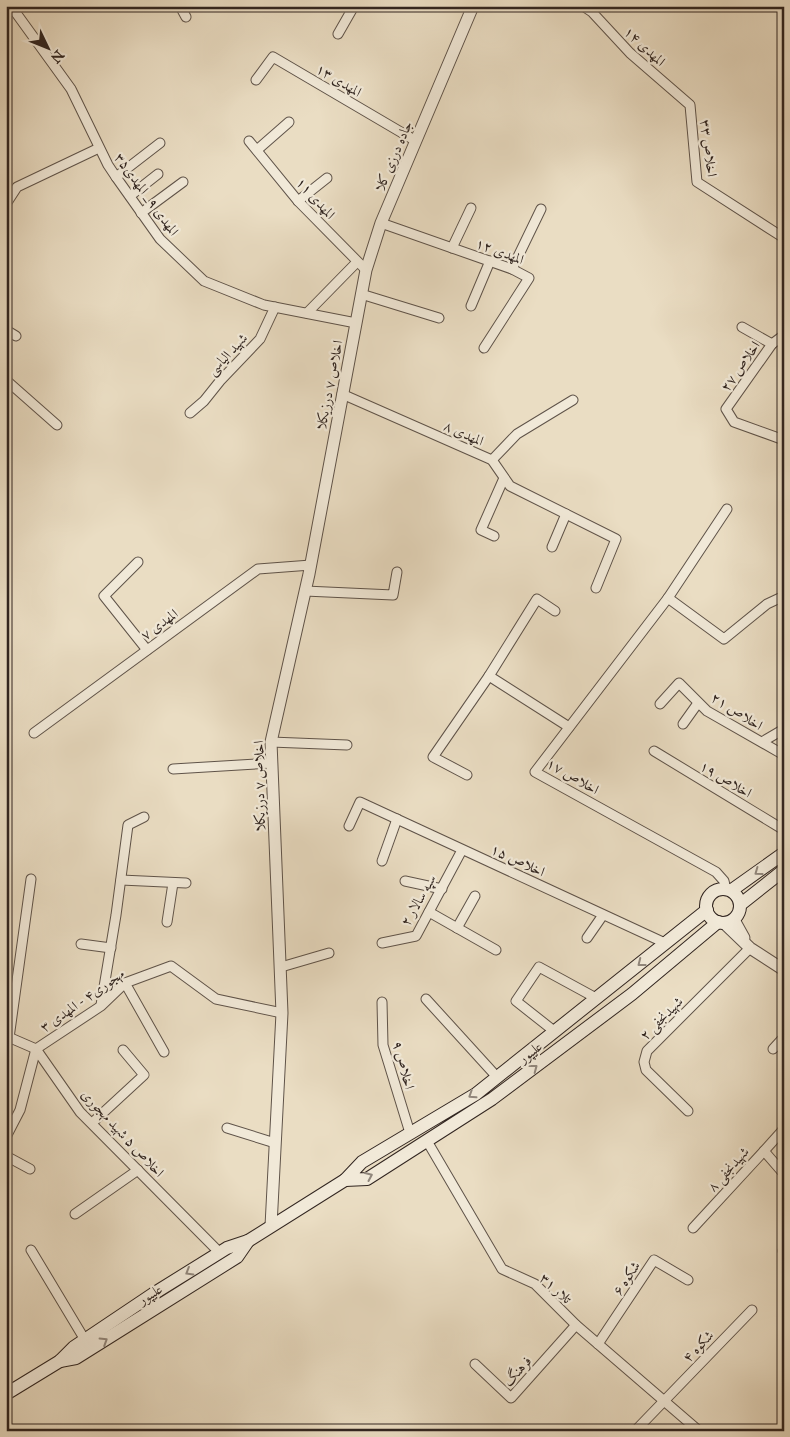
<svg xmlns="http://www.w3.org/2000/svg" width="790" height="1437" font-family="'IM FELL Great Primer',Amiri,serif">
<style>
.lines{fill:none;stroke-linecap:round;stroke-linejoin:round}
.minor-casing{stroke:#5f5349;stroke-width:11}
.tertiary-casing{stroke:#5f5349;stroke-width:13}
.secondary-casing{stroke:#312520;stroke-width:14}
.minor{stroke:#f1e9d8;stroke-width:9}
.tertiary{stroke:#f1e9d8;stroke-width:11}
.secondary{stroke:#f1e9d8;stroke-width:12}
.oneway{stroke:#91877c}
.labels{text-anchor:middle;stroke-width:4.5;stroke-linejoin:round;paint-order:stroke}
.street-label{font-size:14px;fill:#312520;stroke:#f1e9d8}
</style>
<rect width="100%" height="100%" fill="#eaddc3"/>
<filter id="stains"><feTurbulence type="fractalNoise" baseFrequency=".004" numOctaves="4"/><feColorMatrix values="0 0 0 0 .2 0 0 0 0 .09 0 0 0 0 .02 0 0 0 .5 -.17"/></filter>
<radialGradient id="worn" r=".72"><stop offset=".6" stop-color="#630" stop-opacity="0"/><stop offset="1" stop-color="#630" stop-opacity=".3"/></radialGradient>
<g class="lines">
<!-- minor casing -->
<g class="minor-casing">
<g id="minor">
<polyline points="11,6 71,89 108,165 116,177 160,239 204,281 264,305 356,323"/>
<polyline points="180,6 186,17"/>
<polyline points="583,6 592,12 630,53 690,105 697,182 784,238"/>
<polyline points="338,34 354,6"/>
<polyline points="256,80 273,57 416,141"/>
<polyline points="249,141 298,201 366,270"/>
<polyline points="257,150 289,122"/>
<polyline points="116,177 160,143"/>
<polyline points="130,196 158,174"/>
<polyline points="298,201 327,178"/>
<polyline points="6,204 17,187 99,148"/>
<polyline points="141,213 183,182"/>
<polyline points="381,223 512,269 529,278 484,348"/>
<polyline points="452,248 471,208"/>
<polyline points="512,269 541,209"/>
<polyline points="361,294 439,318"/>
<polyline points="471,306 490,261"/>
<polyline points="307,313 357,262"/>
<polyline points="742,327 772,344"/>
<polyline points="6,330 16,336"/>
<polyline points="784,335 772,344 726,409 734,422 784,440"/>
<polyline points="6,380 57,425"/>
<polyline points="342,394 492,460 510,486 616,539 596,588"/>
<polyline points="190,413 204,401 220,381 260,339 275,307"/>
<polyline points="492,460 517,434 573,400"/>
<polyline points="494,536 481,530 504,478"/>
<polyline points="552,547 566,514"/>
<polyline points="138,562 104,596 147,650"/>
<polyline points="305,591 393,595 397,572"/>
<polyline points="668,598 724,639 767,604 784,596"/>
<polyline points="555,611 537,599 489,676 569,727"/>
<polyline points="660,704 679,683 707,711 784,755"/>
<polyline points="683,724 698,703"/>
<polyline points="34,733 258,569 311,565"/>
<polyline points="271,742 347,745"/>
<polyline points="762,742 784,729"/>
<polyline points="654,751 784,830"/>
<polyline points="173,769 272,763"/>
<polyline points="467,775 433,757 489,676"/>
<polyline points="349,826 360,802 665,943"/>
<polyline points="382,861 397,819"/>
<polyline points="121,880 186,883"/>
<polyline points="405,881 442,889"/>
<polyline points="726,889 724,881 716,872 535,772 668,598 727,509"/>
<polyline points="429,912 496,950"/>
<polyline points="167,922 173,883"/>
<polyline points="457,928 475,896"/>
<polyline points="587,938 603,915"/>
<polyline points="382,943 416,936 462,850"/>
<polyline points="81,944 111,948"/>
<polyline points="281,967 329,953"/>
<polyline points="125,983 164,1052"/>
<polyline points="426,999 497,1077"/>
<polyline points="382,1002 383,1045 410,1133"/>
<polyline points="101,1005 116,915 128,825 144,817"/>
<polyline points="554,1031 516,1001 539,967 596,998"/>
<polyline points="6,1036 36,1049 80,1112 220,1253"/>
<polyline points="9,1038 31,879"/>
<polyline points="773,1049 784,1037"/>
<polyline points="688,1111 646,1070 644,1062 647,1051 750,948"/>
<polyline points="92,1123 144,1075 123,1050"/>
<polyline points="227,1128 275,1143"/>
<polyline points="6,1137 20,1110 36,1049 101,1006 125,983 171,966 216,999 282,1013"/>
<polyline points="427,1141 502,1269 535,1284 576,1325 699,1431"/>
<polyline points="764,1151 782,1131"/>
<polyline points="6,1156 30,1169"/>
<polyline points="75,1214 138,1170"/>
<polyline points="693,1228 764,1151 784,1174"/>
<polyline points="31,1250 85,1340"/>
<polyline points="784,1250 783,1251 784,1252"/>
<polyline points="598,1344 654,1260 688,1280"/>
<polyline points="475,1364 511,1398 576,1325"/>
<polyline points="635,1431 752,1310"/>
</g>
</g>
<!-- tertiary casing -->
<g class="tertiary-casing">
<g id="tertiary">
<polyline points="734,920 744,938"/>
<polyline points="724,923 750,948 784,970"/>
<polyline points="271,1226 282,1013 271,742 309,574 366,270 381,223 473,6"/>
</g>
</g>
<!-- secondary casing -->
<g class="secondary-casing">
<g id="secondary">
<circle cx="723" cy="906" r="17"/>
<polyline points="732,890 784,853"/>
<polyline points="741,904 784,870"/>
<polyline points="707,910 476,1094 362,1162 345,1180 367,1179 492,1099 632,994 718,922"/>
<polyline points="60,1361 76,1358 237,1257 248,1241"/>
<polyline points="6,1394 60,1361 74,1347 153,1294 227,1248 248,1241 345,1180"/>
</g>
</g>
<!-- minor -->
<use href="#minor" class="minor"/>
<!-- tertiary -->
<use href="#tertiary" class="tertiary"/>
<!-- secondary -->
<use href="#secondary" class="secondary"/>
</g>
<!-- one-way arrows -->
<defs><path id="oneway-chevron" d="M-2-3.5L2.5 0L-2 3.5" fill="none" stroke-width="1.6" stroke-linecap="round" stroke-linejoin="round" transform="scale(1.25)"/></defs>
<g class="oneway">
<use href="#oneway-chevron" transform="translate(758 872) rotate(144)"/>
<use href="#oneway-chevron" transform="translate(641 963) rotate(142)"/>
<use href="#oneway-chevron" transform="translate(534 1068) rotate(-37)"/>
<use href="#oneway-chevron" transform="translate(472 1095) rotate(147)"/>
<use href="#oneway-chevron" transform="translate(369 1176) rotate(-24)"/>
<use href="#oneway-chevron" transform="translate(189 1272) rotate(149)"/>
<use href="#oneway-chevron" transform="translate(104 1341) rotate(-32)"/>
</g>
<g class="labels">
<!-- street labels -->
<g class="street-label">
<text transform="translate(645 46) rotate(43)" y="5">المهدی ۱۴</text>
<text transform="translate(339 80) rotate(31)" y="5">المهدی ۱۳</text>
<text transform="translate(709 148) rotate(83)" y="5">اخلاص ۳۳</text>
<text transform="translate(393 156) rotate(-67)" y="5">جاده درزی کلا</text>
<text transform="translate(147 194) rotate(54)" y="5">المهدی ۹_ المهدی۳۵</text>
<text transform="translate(316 198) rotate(48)" y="5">المهدی ۱۱</text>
<text transform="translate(500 251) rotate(21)" y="5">المهدی ۱۲</text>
<text transform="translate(227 354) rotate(-47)" y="5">شهید الیاسی</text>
<text transform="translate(740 366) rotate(-55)" y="5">اخلاص ۲۷</text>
<text transform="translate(329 385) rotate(-79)" y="5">اخلاص ۷ درزیکلا</text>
<text transform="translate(464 433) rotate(24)" y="5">المهدی ۸</text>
<text transform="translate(159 624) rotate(-36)" y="5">المهدی ۷</text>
<text transform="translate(737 711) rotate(32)" y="5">اخلاص ۲۱</text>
<text transform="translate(573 776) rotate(30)" y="5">اخلاص ۱۷</text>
<text transform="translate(726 779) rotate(31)" y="5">اخلاص ۱۹</text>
<text transform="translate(259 786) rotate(-91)" y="5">اخلاص ۷ درزیکلا</text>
<text transform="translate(518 860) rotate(25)" y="5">اخلاص ۱۵</text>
<text transform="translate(418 900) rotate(-60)" y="5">سپه سالار ۲</text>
<text transform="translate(82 1000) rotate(-35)" y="5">مهجوری۴ - المهدی ۳</text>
<text transform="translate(661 1018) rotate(-45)" y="5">شهیدنجفی ۲</text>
<text transform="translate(530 1052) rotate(-37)" y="5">علیپور</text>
<text transform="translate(404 1065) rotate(75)" y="5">اخلاص ۹</text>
<text transform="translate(123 1133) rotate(47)" y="5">اخلاص ۵ شهید مهجوری</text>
<text transform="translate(728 1169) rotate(-48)" y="5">شهیدنجفی ۸</text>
<text transform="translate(626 1278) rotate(-56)" y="5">شکوه ۶</text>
<text transform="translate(556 1288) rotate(42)" y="5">تلار ۳۱</text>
<text transform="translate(150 1294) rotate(-32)" y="5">علیپور</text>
<text transform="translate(698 1346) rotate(-46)" y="5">شکوه ۴</text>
<text transform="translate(517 1371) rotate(-48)" y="5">فرهنگ</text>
</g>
</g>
<!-- margin -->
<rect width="790" height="1437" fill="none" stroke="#eaddc3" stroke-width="25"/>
<rect x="8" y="8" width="775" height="1422" fill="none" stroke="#312520" stroke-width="2.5"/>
<rect x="12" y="12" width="765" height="1412" fill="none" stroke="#312520"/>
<!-- north arrow -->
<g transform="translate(48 48) rotate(133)" stroke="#f1e9d8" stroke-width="4" paint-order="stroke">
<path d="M0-4L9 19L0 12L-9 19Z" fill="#312520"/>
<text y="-8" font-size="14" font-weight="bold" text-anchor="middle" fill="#312520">N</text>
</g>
<rect width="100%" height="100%" filter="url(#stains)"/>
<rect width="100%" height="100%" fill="url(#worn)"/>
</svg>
